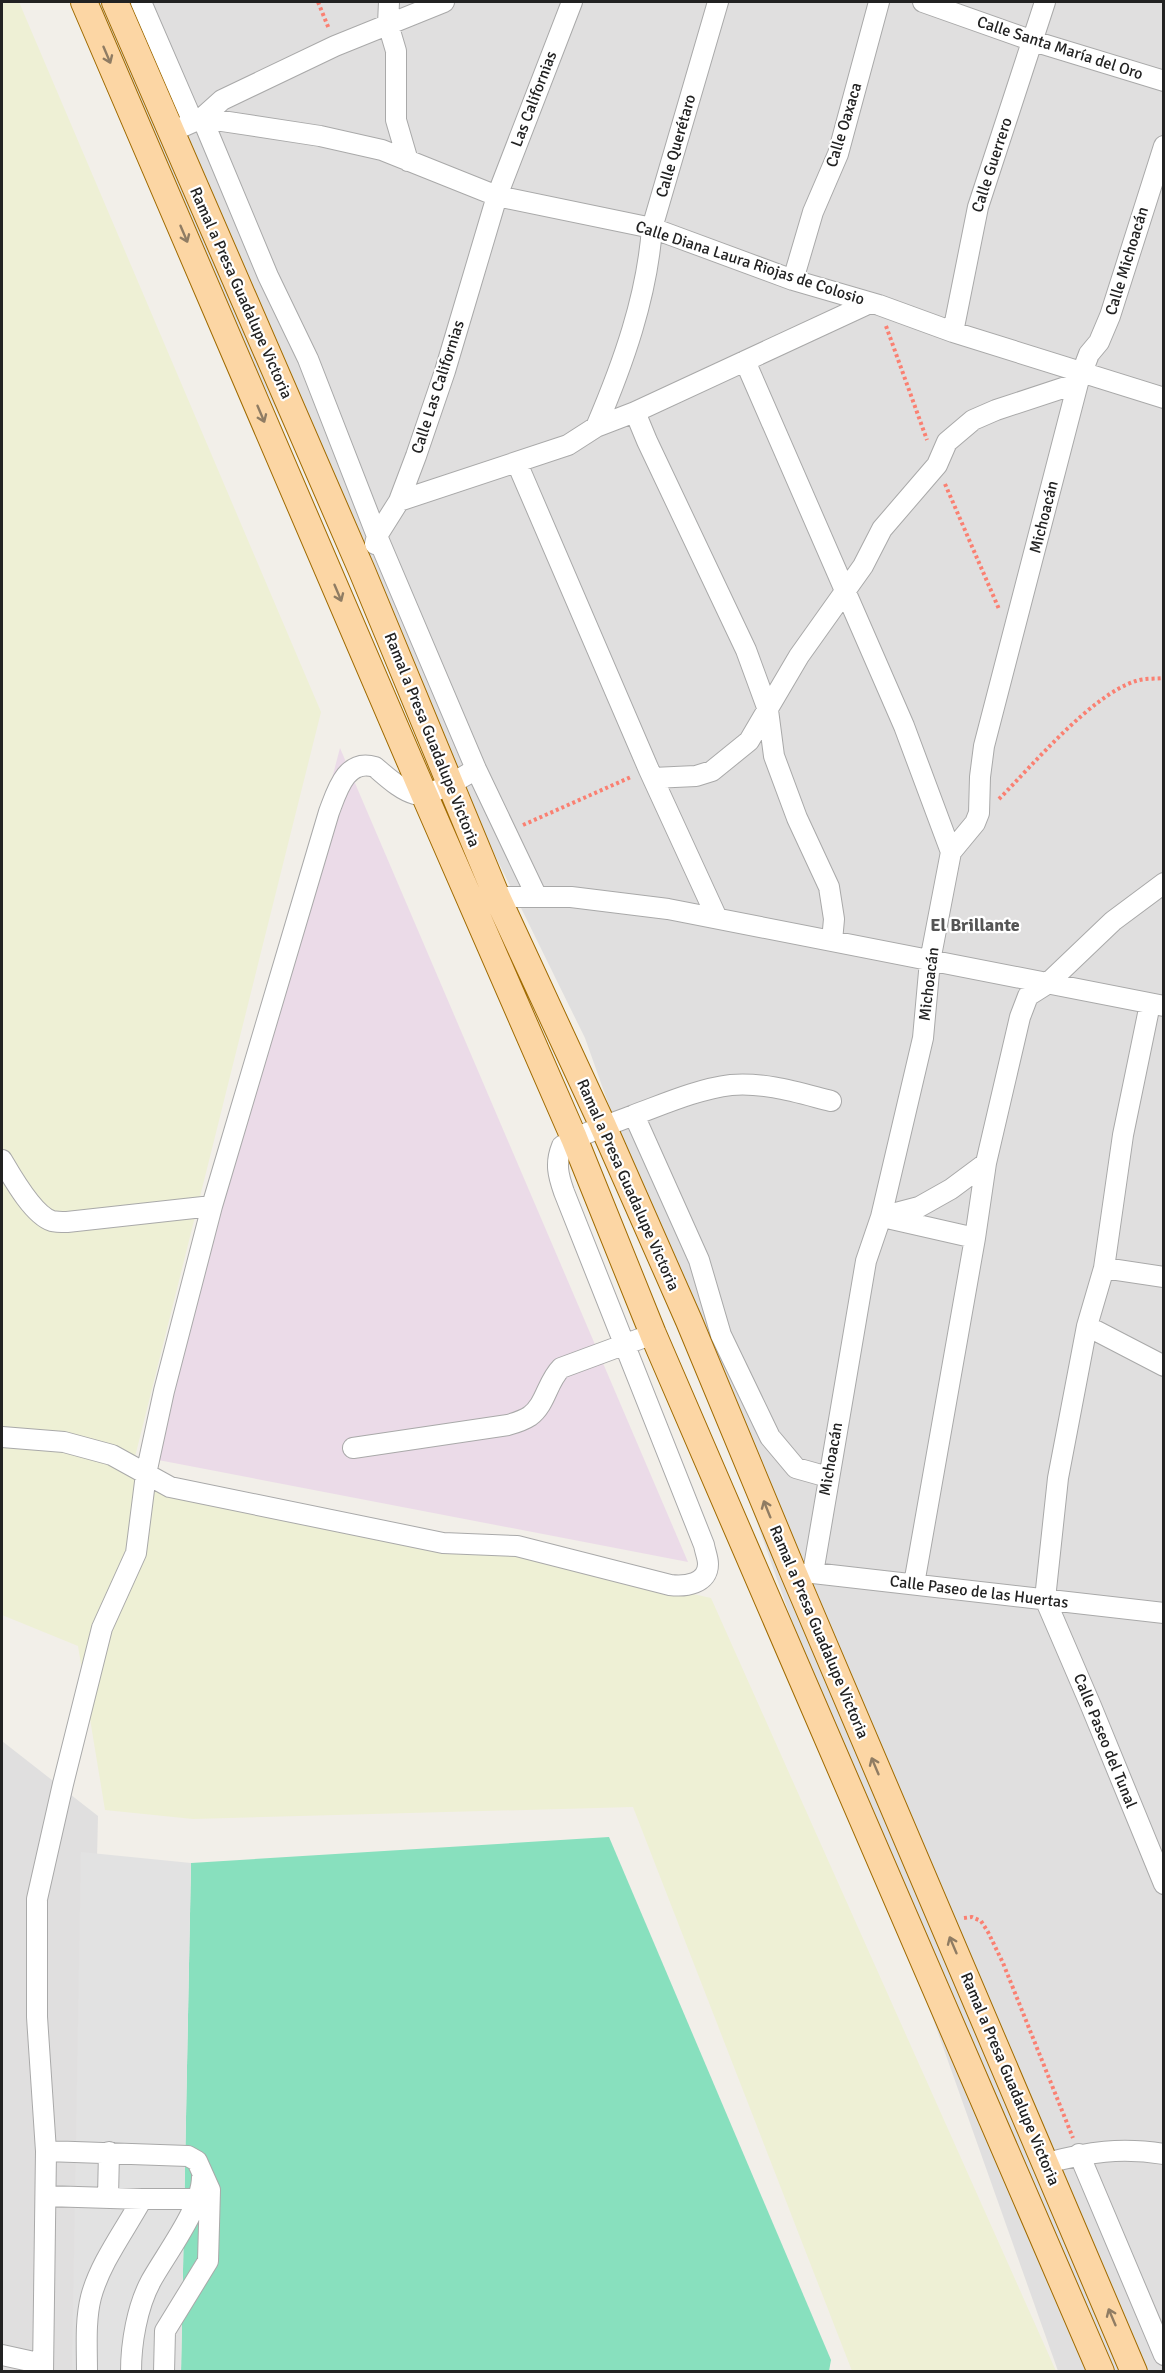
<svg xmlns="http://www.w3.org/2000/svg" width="1165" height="2373" font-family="Signika,sans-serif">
  <rect width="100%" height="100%" fill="#f2efe9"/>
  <!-- residential -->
  <path fill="#e0dfdf" d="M75,2H1163V2371H1058L585,1038Z
    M2,1741L98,1816L85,2371H2Z"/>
  <!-- industrial -->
  <path fill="#ebdbe8" d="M340,748L688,1562L153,1459Z"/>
  <!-- farmland -->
  <path fill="#eef0d5" d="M2,2H19L321,712L132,1469L711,1598L1056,2371H852L633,1807L193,1819L105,1810L78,1646L2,1615Z"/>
  <!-- pitch -->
  <path fill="#88e0be" d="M609,1837L831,2360L829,2371L181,2372L191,1863Z"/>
  <!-- parking -->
  <path fill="#e2e2e2" d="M81,1852L191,1863L181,2371L72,2372Z"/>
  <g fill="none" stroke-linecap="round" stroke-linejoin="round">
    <!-- minor casing -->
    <g stroke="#a9a9a9" stroke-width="22">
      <path id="minor" d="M141,2L193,122
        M389,2L388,24L396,51V120L408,161
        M444,2L335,46L222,100L202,118L268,276L308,359L377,536L476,769L537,897
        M923,2L1033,41L1164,81
        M171,132L202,118L320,136L382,150L497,196L652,228L793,280L879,305L953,332L1164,398
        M793,280L813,212L838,154L879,2
        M953,332L978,207L1045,2
        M745,361L904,726L951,852
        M635,412L870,303
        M596,427C623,364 647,297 652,228L718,2
        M517,463L649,770L717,918
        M399,501L568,445L596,427L635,412L647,441L746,650L768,710L774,756L797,818L829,887L834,919L832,941
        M375,544L377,536L399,501L416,456L445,371L497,196L572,2
        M653,778L696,776L712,771L749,741L799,656L863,566L882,529L937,465L947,442L973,420L996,410L1078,383
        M497,897H571L668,909L1164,1006
        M1150,1004L1123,1135L1104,1268L1087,1326L1058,1478L1045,1599L1091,1706L1164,1884
        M634,1115L699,1260L721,1335L770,1437L796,1468L828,1477
        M2,1160C12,1177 33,1215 52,1221C56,1222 63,1222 67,1222L212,1206
        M881,1217L919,1207L951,1189L986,1163
        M887,1218L975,1238
        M1104,1268L1164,1277
        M1087,1326L1164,1366
        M2,1437L64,1442L112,1455L170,1487L443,1543L517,1546L670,1585C685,1587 708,1584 708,1564C708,1558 705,1551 704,1545L564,1192C558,1175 555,1163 562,1146C584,1132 609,1125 634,1115C664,1104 698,1089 731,1085C765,1082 799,1093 831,1101
        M353,1448L508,1425C515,1423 524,1420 530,1416C546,1404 547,1382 561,1368L653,1334
        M813,1573L866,1261L881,1217L923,1038L930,961L951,852L975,823L979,813L980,777L984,746L1078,383L1089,354L1099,342L1110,316L1164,146
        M800,1574L813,1573L1164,1613
        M914,1584L975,1238L986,1163L1020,1017L1028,996L1047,984L1113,921L1164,883
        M46,2151L188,2156L197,2161L210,2190L208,2261L165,2331L164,2372
        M1079,2154L1164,2355
        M1047,2163C1089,2152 1120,2147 1164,2154
        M46,2196L142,2199C125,2230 100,2263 91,2297C85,2321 87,2347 87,2372
        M108,2197L109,2152
        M142,2199H197
        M2,2355L43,2364
        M43,2372L46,2151L37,2017V1899L63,1784L102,1628L136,1553L146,1474L164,1391L212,1206L329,812C337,791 346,758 375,767C386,776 400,790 415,794C430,798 463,777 476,769
        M131,2372C131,2343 137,2307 151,2281C166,2254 202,2207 202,2177"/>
    </g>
    <!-- major casing -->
    <g stroke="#a06b00" stroke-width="28">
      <path id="major" d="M84,2L424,794L574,1138L653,1334L1101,2372
        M115,2L362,571L497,897L603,1126L689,1321L794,1574L1134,2372"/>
    </g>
    <!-- path -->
    <path stroke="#fa8072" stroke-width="4" stroke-dasharray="3 3" stroke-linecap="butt" d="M318,2L329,29
      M886,326L927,440
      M945,484L999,609
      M999,799C1033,765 1091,695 1136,681C1144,678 1155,679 1164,678
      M523,825L631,777
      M964,1918L972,1917L981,1921L988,1932L1003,1963L1073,2138"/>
    <!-- minor -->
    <use href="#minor" stroke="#fff" stroke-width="20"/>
    <!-- major -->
    <use href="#major" stroke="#fcd6a4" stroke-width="26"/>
  </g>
  <!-- one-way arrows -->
  <defs><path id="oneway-shaft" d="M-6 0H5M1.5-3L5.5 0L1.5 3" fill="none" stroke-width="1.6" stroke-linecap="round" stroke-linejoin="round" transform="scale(1.5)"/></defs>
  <g stroke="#8f7c63">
    <use href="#oneway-shaft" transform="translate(107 55) rotate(67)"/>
    <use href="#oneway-shaft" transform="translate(184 234) rotate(67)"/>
    <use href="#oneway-shaft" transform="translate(261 414) rotate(67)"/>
    <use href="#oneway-shaft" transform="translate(338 593) rotate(67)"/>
    <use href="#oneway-shaft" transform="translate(767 1509) rotate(-112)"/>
    <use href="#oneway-shaft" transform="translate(875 1766) rotate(-113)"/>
    <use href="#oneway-shaft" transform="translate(953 1945) rotate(-113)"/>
    <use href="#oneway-shaft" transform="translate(1112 2317) rotate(-113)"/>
  </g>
  <g text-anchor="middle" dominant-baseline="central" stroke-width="4.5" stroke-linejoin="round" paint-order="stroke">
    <!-- street labels -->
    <g font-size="16" fill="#222" stroke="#fff">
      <text transform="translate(1060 48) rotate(18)">Calle Santa María del Oro</text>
      <text transform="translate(534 99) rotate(-69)">Las Californias</text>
      <text transform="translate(844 125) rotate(-73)">Calle Oaxaca</text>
      <text transform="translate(676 146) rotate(-74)">Calle Querétaro</text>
      <text transform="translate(992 165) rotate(-72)">Calle Guerrero</text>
      <text transform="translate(1127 261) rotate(-73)">Calle Michoacán</text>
      <text transform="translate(750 263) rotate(18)">Calle Diana Laura Riojas de Colosio</text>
      <text transform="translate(241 293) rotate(66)">Ramal a Presa Guadalupe Victoria</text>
      <text transform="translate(438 387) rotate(-72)">Calle Las Californias</text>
      <text transform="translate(1044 517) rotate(-76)">Michoacán</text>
      <text transform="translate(432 740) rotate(68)">Ramal a Presa Guadalupe Victoria</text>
      <text transform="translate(929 984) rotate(-83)">Michoacán</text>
      <text transform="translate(628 1185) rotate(66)">Ramal a Presa Guadalupe Victoria</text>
      <text transform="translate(831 1459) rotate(-80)">Michoacán</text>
      <text transform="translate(979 1592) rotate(7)">Calle Paseo de las Huertas</text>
      <text transform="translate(819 1632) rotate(67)">Ramal a Presa Guadalupe Victoria</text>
      <text transform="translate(1105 1741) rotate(68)">Calle Paseo del Tunal</text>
      <text transform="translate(1010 2079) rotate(67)">Ramal a Presa Guadalupe Victoria</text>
    </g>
    <!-- neighbourhood labels -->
    <g font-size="18" font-weight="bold" fill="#555" stroke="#fff">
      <text x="975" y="925">El Brillante</text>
    </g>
  </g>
  <!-- border -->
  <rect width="1165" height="2373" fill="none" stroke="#222222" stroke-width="6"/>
</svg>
